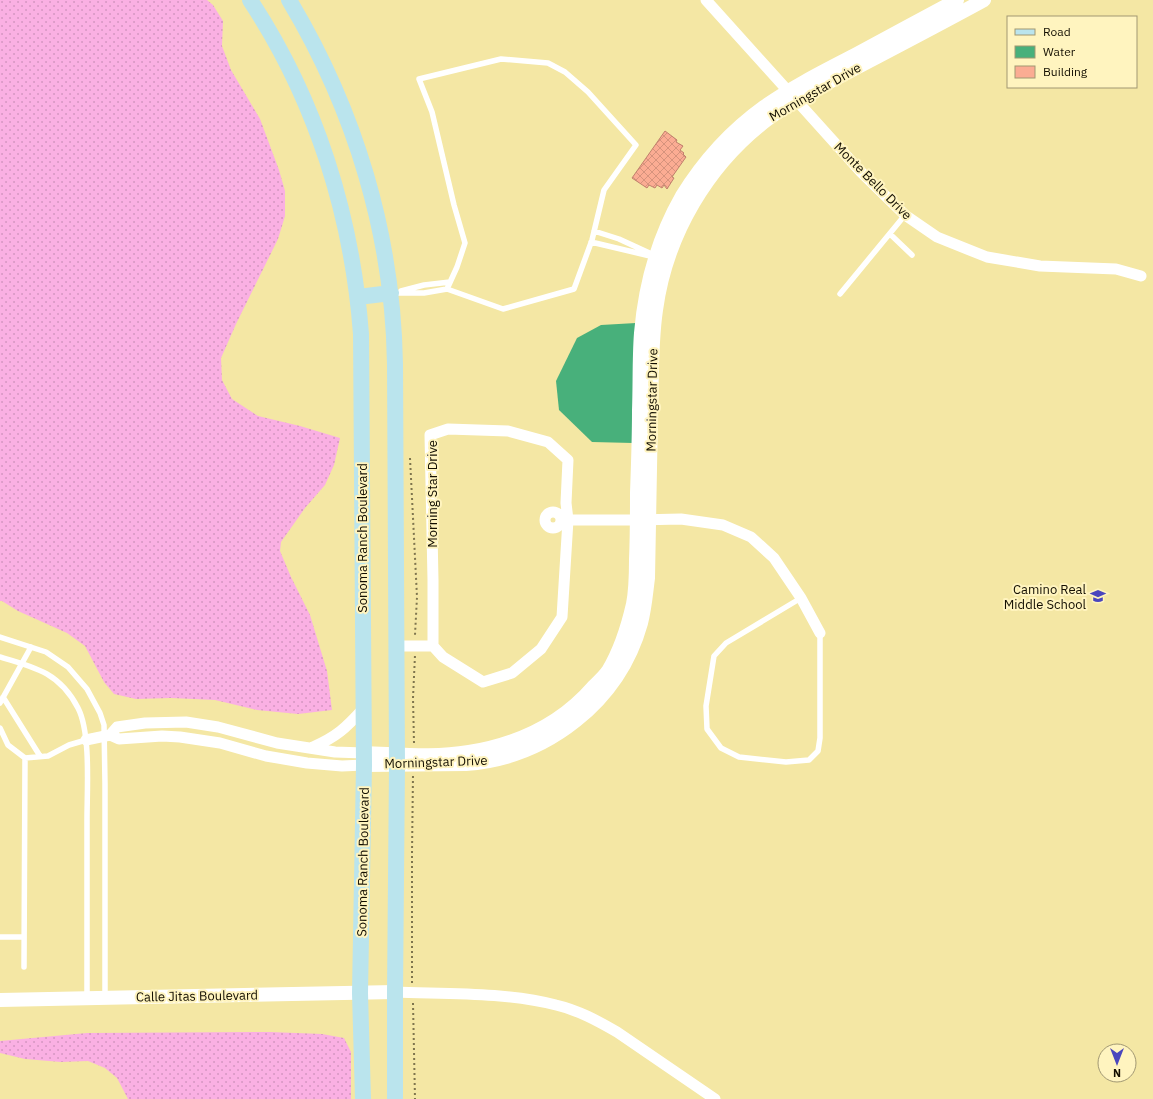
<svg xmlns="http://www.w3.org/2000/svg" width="1153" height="1099" font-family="'IBM Plex Sans',sans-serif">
  <defs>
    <pattern id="grass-dots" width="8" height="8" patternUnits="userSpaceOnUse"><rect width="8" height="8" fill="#fab0e3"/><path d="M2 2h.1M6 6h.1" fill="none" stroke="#d596c1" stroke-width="1.8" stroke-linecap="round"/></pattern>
    <pattern id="building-cross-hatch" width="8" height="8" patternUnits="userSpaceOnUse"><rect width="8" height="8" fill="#fbac93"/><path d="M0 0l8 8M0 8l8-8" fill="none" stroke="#d6937d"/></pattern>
  </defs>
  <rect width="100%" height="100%" fill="#f4e7a4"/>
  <!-- grass -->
  <path fill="url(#grass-dots)" d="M0,0H207L213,5L223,21L222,46L231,70L260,119L279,170L285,191V216L278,239L236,324L221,358L222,380L232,399L258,416L300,426L340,438L334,465L325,485L305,508L281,542L280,551L291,577L310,615L327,671L332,710L298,714L257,710L215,700L171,698L136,699L114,694L104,682L85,646L67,633L18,611L2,601H0Z
    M270,1032L322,1034L344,1038L351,1052V1099H128L117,1078L105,1068L88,1061L61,1062L25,1059L0,1053V1041L87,1033Z"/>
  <!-- water -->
  <path fill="#48b07b" d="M636,323L633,443L592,442L559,410L556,381L577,338L601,325Z"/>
  <!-- building -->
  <path fill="url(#building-cross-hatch)" stroke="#c1806c" d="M665,131L677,140L676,142L683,146L680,150L684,153L683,154L686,157L672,177L674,178L667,189L664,185L662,188L657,185L655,188L649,185L647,188L632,178Z"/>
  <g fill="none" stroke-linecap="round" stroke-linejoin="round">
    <!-- path -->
    <path stroke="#7e754e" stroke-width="2" stroke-dasharray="2 3" stroke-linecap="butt" d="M410,458L417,597L415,635
      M414,743L413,698L415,655
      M412,983V853L413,775
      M413,1003L415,1099"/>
    <!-- service -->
    <path stroke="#fff" stroke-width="5.5" d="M594,231L619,239L656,256
      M890,234L912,255
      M591,242L650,256
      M401,291L424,285L450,282
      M393,293H424L447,289L503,309L574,289L592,240L604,190L636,145L588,92L565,72L548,63L501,59L419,79L432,112L454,205L465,243L457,267L447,289
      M840,294L905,215
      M801,598L726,643L714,656L706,706L707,729L721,748L739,757L786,762L809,760L818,751L820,738V633
      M0,637L46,652L68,667L87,689L100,713L104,725L105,784V998
      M0,657C35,667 60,673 78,708C91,733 87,790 87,819C87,879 87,938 87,998
      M3,697L40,756
      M0,703L31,647
      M0,728L8,745L25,758L48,756L69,745L86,740
      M0,937H24
      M24,967L25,758"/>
    <!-- minor -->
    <path stroke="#fff" stroke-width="11" d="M706,0L861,172L905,215L937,237L987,257L1040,266L1116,269L1141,276
      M448,429L508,431L548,442L568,460L566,503L568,520L562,617L541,649L512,673L483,682L443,657L433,646V580L430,435Z
      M545 520a8 8 0 1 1 16 0a8 8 0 1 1-16 0Z
      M562,520H637L681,519L723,525L751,537L774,558L801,598L820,633
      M396,646H433
      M110,735L119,739L162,736L180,737L220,743L266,756L307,763L342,766L364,765
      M86,740L110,735L117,727L145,723L186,722L218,727L277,743L335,752L364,753
      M313,747C336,737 346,728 363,709
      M395,992C446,994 507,992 556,1005C578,1010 598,1021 617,1032L715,1099"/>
    <!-- tertiary -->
    <path stroke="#fff" stroke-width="14" d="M364,753C398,754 434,758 469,752C518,744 560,725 593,687C598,682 604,677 608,671C620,651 628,626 633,604C636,589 636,574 636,560C637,537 637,515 637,493C638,466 639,438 639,410C640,385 639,359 641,333C645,286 658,238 682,196C703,162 732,130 764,107C792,87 824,71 855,55C889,37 923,18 957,0
      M364,765L466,764C547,758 619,702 641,623C645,608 646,593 648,578C649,523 650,468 651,414C652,379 651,344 656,310C666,235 708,164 768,119C794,100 824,85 852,70C896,47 940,24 984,0
      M0,1000L395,992"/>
    <!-- secondary -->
    <path stroke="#bae4ed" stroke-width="16" d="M250,0C316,100 352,215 361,334L364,765L360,993L363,1099
      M289,0C355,110 393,235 395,364L397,765L395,992V1099
      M358,297L391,293"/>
  </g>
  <!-- icons -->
  <defs>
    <g id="school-bare" transform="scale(1.2)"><path d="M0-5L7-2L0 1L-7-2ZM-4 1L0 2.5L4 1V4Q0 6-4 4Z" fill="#4a46bd" stroke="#fff4bf" stroke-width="2.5" paint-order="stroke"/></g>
  </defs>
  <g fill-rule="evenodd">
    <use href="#school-bare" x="1098" y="596"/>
  </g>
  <g text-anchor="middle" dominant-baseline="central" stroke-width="4" stroke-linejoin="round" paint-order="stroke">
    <!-- street labels -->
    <g font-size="13" fill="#130e00" stroke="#fff4bf">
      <text transform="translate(815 92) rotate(-30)">Morningstar Drive</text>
      <text transform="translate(873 181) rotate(45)">Monte Bello Drive</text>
      <text transform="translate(652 400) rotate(-89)">Morningstar Drive</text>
      <text transform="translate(432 494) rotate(-90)">Morning Star Drive</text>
      <text transform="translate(362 538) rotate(-90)">Sonoma Ranch Boulevard</text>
      <text transform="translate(436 762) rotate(-2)">Morningstar Drive</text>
      <text transform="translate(363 862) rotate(-89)">Sonoma Ranch Boulevard</text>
      <text transform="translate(197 996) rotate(-1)">Calle Jitas Boulevard</text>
    </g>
    <!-- poi labels -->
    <g font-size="13" fill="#130e00" stroke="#fff4bf" text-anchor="end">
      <text x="1086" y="589">Camino Real<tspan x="1086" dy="15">Middle School</tspan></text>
    </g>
  </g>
  <!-- legend -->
  <rect x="1007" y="16" width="130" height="72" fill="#fff4bf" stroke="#a19873"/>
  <rect x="1015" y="29" width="20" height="6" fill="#bae4ed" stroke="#a19873"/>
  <text x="1043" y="36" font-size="12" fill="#130e00">Road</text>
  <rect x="1015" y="46" width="20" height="12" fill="#48b07b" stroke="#a19873"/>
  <text x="1043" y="56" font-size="12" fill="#130e00">Water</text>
  <rect x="1015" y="66" width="20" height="12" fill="#fbac93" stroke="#a19873"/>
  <text x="1043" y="76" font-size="12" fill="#130e00">Building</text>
  <!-- north arrow -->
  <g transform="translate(1117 1063) rotate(180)"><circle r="19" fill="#fff4bf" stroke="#a19873"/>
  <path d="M0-3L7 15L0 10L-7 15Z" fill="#4a46bd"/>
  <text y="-6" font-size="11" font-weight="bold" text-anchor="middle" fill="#130e00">N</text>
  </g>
</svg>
